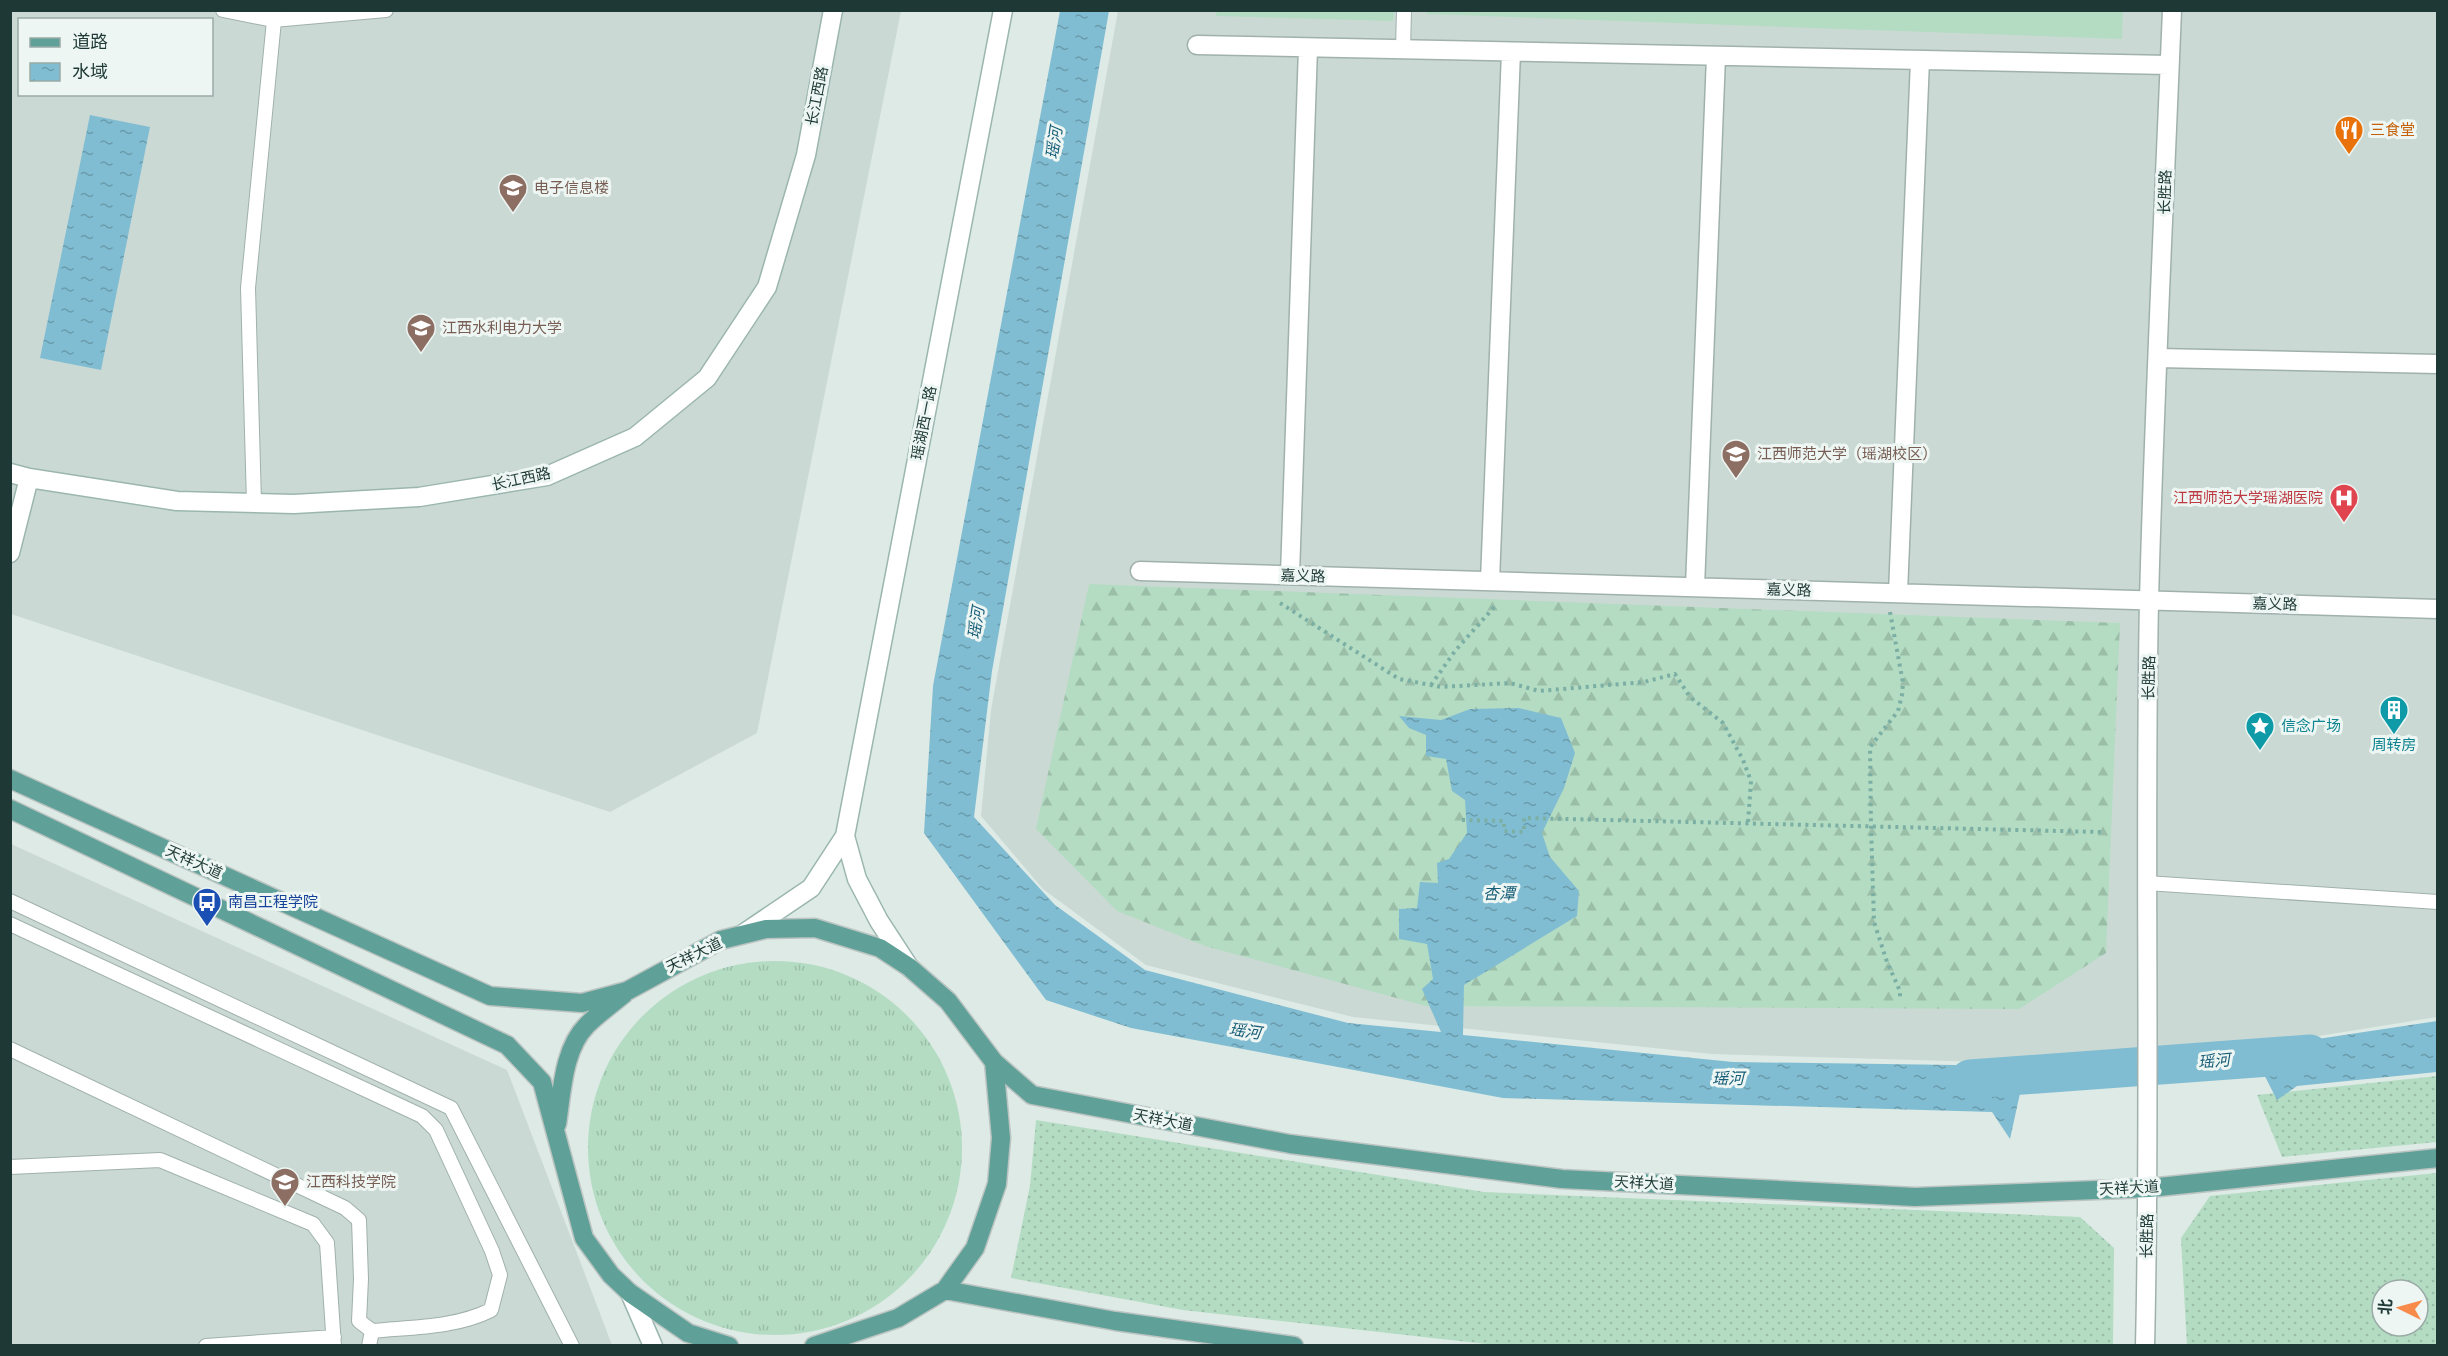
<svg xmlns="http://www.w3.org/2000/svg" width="2448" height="1356" font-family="Rubik,'Noto Sans SC',sans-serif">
  <defs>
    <pattern id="grass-dots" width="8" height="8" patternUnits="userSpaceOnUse" patternTransform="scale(1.5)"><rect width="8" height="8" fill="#b4dcc3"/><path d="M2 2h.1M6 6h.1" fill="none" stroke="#9abea8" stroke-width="1.8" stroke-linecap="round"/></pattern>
    <pattern id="forest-firs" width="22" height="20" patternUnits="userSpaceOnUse" patternTransform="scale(1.5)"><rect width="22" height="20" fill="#b4dcc3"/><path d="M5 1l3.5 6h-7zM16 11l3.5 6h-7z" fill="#9abea8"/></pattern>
    <pattern id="park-tufts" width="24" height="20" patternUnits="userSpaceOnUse" patternTransform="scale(1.5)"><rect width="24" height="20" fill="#b4dcc3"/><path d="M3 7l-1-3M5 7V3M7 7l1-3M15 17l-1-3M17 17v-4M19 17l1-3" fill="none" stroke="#9abea8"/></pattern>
    <pattern id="water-ripples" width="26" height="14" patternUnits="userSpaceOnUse" patternTransform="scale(1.5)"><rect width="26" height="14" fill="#81bdd2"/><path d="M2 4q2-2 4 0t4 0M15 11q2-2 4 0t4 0" fill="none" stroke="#699bab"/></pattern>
  </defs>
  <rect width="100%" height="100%" fill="#ddeae5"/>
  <!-- built -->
  <path fill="#cbd9d4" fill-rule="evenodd" d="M11,11H901L757,733L610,812L11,614ZM20,20H212V94H20Z
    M1118,11H2437V1017L2319,1036L1985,1062L1712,1054L1353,1017L1146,965L1043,889L981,816L991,710Z
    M11,844L507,1070L612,1345L11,1346Z"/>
  <!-- grass -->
  <path fill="url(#grass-dots)" fill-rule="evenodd" d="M2437,1076V1142L2282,1157L2257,1095Z
    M1036,1120L1484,1192L2080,1217L2114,1248L2113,1345H1495L1183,1310L1011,1278L1030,1186Z
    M2437,1173V1345H2187L2181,1238L2210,1196ZM2382,1290H2418V1326H2382Z"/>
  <!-- forest -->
  <path fill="url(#forest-firs)" d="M1089,584L2120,623L2106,953L2019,1009L1426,1006L1205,946L1117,911L1036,829Z"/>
  <!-- park -->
  <path fill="url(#park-tufts)" d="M588 1148a187 187 0 1 1 374 0a187 187 0 1 1-374 0Z"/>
  <!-- pitch -->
  <path fill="#b4dcc3" d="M1217,10L1394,11L1393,21L1216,16Z
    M1427,11L2123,10V11L2122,39L1427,14Z"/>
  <!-- water -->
  <path fill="url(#water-ripples)" d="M1060,11H1109L992,671L974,817L1055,905L1145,970L1348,1023L1441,1032L1422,989L1433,979L1427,944L1399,939V909L1417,908L1420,882L1438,883L1437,863L1449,859L1467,833L1465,800L1452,791L1446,759L1426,756V735L1409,728L1399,716L1441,720L1470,709L1519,708L1561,718L1575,753L1564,788L1542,833L1550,857L1579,891L1577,916L1464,985L1463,1035L1733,1062L2026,1066L2010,1139L1992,1112L1503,1098L1131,1028L1046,1000L924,833L933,686Z
    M90,115L150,127L101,370L40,358Z
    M2437,1021V1072L2297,1086L2277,1100L2251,1049Z"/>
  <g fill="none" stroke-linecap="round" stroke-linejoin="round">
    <!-- river -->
    <path stroke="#81bdd2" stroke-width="39" d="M1970,1079L2310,1054"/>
    <!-- lane casing -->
    <g stroke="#a0b1ad" stroke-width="16">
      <path id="lane" d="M223,10L273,20L386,10
        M1403,49L1404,10
        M254,503L248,288L275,10
        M2146,883L2438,902
        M10,901L451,1108L572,1346
        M10,924L422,1116L436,1130L492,1251L500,1275L491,1310C455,1328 411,1327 372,1331L359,1321L361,1279L359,1220L345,1208L10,1049
        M10,1167L160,1160L313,1224L327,1243L334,1346
        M206,1346L334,1337
        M369,1346L372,1331"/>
    </g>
    <!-- street casing -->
    <g stroke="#a0b1ad" stroke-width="21">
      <path id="street" d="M1197,45L2169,65
        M2158,358L2438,364
        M1140,571L2438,609
        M1290,575L1308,48
        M1490,581L1511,52
        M1695,587L1716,56
        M1898,593L1920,60
        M2145,1346C2151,1097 2144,849 2149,601C2154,404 2164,207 2172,10"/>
    </g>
    <!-- secondary casing -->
    <g stroke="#9bb6af" stroke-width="21">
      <path id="secondary" d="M10,473L29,478
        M10,553L29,478L177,501L294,504L419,497L547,476L635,437L707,378L767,287L806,155L833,10
        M845,836L1003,10
        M743,934L811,888L845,836L857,879L879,921L909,967
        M630,1293L653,1346"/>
    </g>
    <!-- primary casing -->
    <g stroke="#bcc4c2" stroke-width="21">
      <path id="primary" d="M10,779L490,996L582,1003L627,991L721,940L766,929L815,928L880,948L909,967L948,1001L994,1062L1032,1095L1290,1144L1562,1179L1915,1197L2149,1188L2438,1158
        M10,809L507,1045L542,1082L584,1238L611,1275L630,1293L688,1333L729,1346
        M557,1124C562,1092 563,1049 587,1025C598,1014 612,1004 624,994
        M945,1290L975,1248L997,1184L1001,1138L994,1062
        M814,1346L898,1318L945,1290L1115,1321L1294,1346"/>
    </g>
    <!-- path -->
    <path stroke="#7bafa4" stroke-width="4" stroke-dasharray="3 4.5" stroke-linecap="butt" d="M1280,603L1399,679L1441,687L1510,683L1539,691L1644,682L1675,674L1690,697L1723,723L1743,760L1751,781L1748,823
      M1890,612L1903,683L1902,695L1898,711L1870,747L1871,826L1874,922L1887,962L1900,991V998
      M1431,685L1455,651L1495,606
      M1462,820L1504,821V831L1524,832V818L2101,832"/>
    <!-- lane -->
    <use href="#lane" stroke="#fff" stroke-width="14"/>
    <!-- street -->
    <use href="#street" stroke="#fff" stroke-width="18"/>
    <!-- secondary -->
    <use href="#secondary" stroke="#fff" stroke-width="18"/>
    <!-- primary -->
    <use href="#primary" stroke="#5fa198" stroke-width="18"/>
  </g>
  <!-- icons -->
  <defs>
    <g id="restaurant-pin" transform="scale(1.5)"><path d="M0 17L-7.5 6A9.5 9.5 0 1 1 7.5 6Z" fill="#e8710a" stroke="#edf6f3"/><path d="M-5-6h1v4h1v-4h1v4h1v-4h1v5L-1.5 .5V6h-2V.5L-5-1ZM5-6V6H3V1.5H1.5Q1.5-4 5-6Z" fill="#fff"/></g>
    <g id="university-pin" transform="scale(1.5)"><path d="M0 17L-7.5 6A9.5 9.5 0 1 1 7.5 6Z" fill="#8d6e63" stroke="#edf6f3"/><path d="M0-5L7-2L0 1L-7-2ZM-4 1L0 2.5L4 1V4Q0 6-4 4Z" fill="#fff"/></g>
    <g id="hospital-pin" transform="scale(1.5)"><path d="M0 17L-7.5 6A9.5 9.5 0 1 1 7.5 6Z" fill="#e0444e" stroke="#edf6f3"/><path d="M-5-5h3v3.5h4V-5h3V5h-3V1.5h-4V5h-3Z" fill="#fff"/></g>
    <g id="building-pin" transform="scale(1.5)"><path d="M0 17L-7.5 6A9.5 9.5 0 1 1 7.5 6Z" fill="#0f9aa8" stroke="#edf6f3"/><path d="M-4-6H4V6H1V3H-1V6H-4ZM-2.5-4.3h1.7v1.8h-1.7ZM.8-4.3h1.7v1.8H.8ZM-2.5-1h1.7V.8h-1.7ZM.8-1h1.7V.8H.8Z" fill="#fff"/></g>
    <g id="sight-pin" transform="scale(1.5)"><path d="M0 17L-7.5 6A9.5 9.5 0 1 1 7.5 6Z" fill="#0f9aa8" stroke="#edf6f3"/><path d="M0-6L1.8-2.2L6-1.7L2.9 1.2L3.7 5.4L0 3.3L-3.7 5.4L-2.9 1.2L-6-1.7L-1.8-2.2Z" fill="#fff"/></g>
    <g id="bus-pin" transform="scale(1.5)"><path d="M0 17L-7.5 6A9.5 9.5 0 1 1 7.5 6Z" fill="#1a4fb4" stroke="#edf6f3"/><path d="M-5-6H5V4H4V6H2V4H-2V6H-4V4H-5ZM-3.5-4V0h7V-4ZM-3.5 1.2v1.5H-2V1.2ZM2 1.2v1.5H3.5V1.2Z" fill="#fff"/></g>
  </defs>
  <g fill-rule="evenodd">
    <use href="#restaurant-pin" x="2349" y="130"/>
    <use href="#university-pin" x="513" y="188"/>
    <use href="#university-pin" x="421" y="328"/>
    <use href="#university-pin" x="1736" y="454"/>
    <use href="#hospital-pin" x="2344" y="498"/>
    <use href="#building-pin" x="2394" y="710"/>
    <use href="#sight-pin" x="2260" y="726"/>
    <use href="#bus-pin" x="207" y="902"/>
    <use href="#university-pin" x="285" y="1182"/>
  </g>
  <g text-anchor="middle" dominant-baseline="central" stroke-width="6" stroke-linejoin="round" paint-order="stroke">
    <!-- street labels -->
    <g font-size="15" fill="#1e3935" stroke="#edf6f3">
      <text transform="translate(817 96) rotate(-79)">长江西路</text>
      <text transform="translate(2165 192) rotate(-88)">长胜路</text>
      <text transform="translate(924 423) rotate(-79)">瑶湖西一路</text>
      <text transform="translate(521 479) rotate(-12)">长江西路</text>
      <text transform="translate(1303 576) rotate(2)">嘉义路</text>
      <text transform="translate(1789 590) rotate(2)">嘉义路</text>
      <text transform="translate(2275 604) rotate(2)">嘉义路</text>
      <text transform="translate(2149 678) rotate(-89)">长胜路</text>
      <text transform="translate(194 862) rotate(24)">天祥大道</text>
      <text transform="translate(694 955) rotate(-26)">天祥大道</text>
      <text transform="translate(1163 1120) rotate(11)">天祥大道</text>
      <text transform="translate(1644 1183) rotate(3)">天祥大道</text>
      <text transform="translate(2129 1188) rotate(-3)">天祥大道</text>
      <text transform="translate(2147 1236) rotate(-89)">长胜路</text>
    </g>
    <!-- food labels -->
    <g font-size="15" fill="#c56008" stroke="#edf6f3" text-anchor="start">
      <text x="2370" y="130">三食堂</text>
    </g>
    <!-- education labels -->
    <g font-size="15" fill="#785e54" stroke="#edf6f3" text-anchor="start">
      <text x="534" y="188">电子信息楼</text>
      <text x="442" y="328">江西水利电力大学</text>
      <text x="1757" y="454">江西师范大学（瑶湖校区）</text>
      <text x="306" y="1182">江西科技学院</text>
    </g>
    <!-- health labels -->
    <g font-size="15" fill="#be3a42" stroke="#edf6f3" text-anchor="end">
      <text x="2323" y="498">江西师范大学瑶湖医院</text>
    </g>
    <!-- culture labels -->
    <g font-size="15" fill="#0d838f" stroke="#edf6f3" text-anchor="start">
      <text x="2281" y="726">信念广场</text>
      <text x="2394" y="745" text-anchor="middle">周转房</text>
    </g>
    <!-- transit labels -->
    <g font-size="15" fill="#164399" stroke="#edf6f3" text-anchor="start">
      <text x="228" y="902">南昌工程学院</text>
    </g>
    <!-- water labels -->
    <g font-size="16" font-style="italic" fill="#165c77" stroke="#edf6f3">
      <text transform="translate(1054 143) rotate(-81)">瑶河</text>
      <text transform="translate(976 623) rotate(-81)">瑶河</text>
      <text x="1499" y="893">杏潭</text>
      <text transform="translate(1245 1031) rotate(8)">瑶河</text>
      <text transform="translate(2214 1061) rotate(-5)">瑶河</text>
      <text x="1728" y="1078">瑶河</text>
    </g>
  </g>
  <!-- border -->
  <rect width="2448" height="1356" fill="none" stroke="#1e3935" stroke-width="24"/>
  <!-- legend -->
  <rect x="18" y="18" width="195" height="78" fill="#edf6f3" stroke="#9aaaa7" stroke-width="1.5"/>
  <rect x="30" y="38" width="30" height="9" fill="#5fa198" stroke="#9aaaa7" stroke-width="1.5"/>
  <text x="72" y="48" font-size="18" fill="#1e3935">道路</text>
  <rect x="30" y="63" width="30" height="18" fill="url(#water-ripples)" stroke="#9aaaa7" stroke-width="1.5"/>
  <text x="72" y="78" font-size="18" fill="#1e3935">水域</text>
  <!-- north arrow -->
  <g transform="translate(2400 1308) rotate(275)"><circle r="28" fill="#edf6f3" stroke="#9aaaa7" stroke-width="1.5"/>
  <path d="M0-4.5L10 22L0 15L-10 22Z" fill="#f88a4c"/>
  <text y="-9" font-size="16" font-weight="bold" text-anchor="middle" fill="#1e3935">北</text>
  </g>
</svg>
